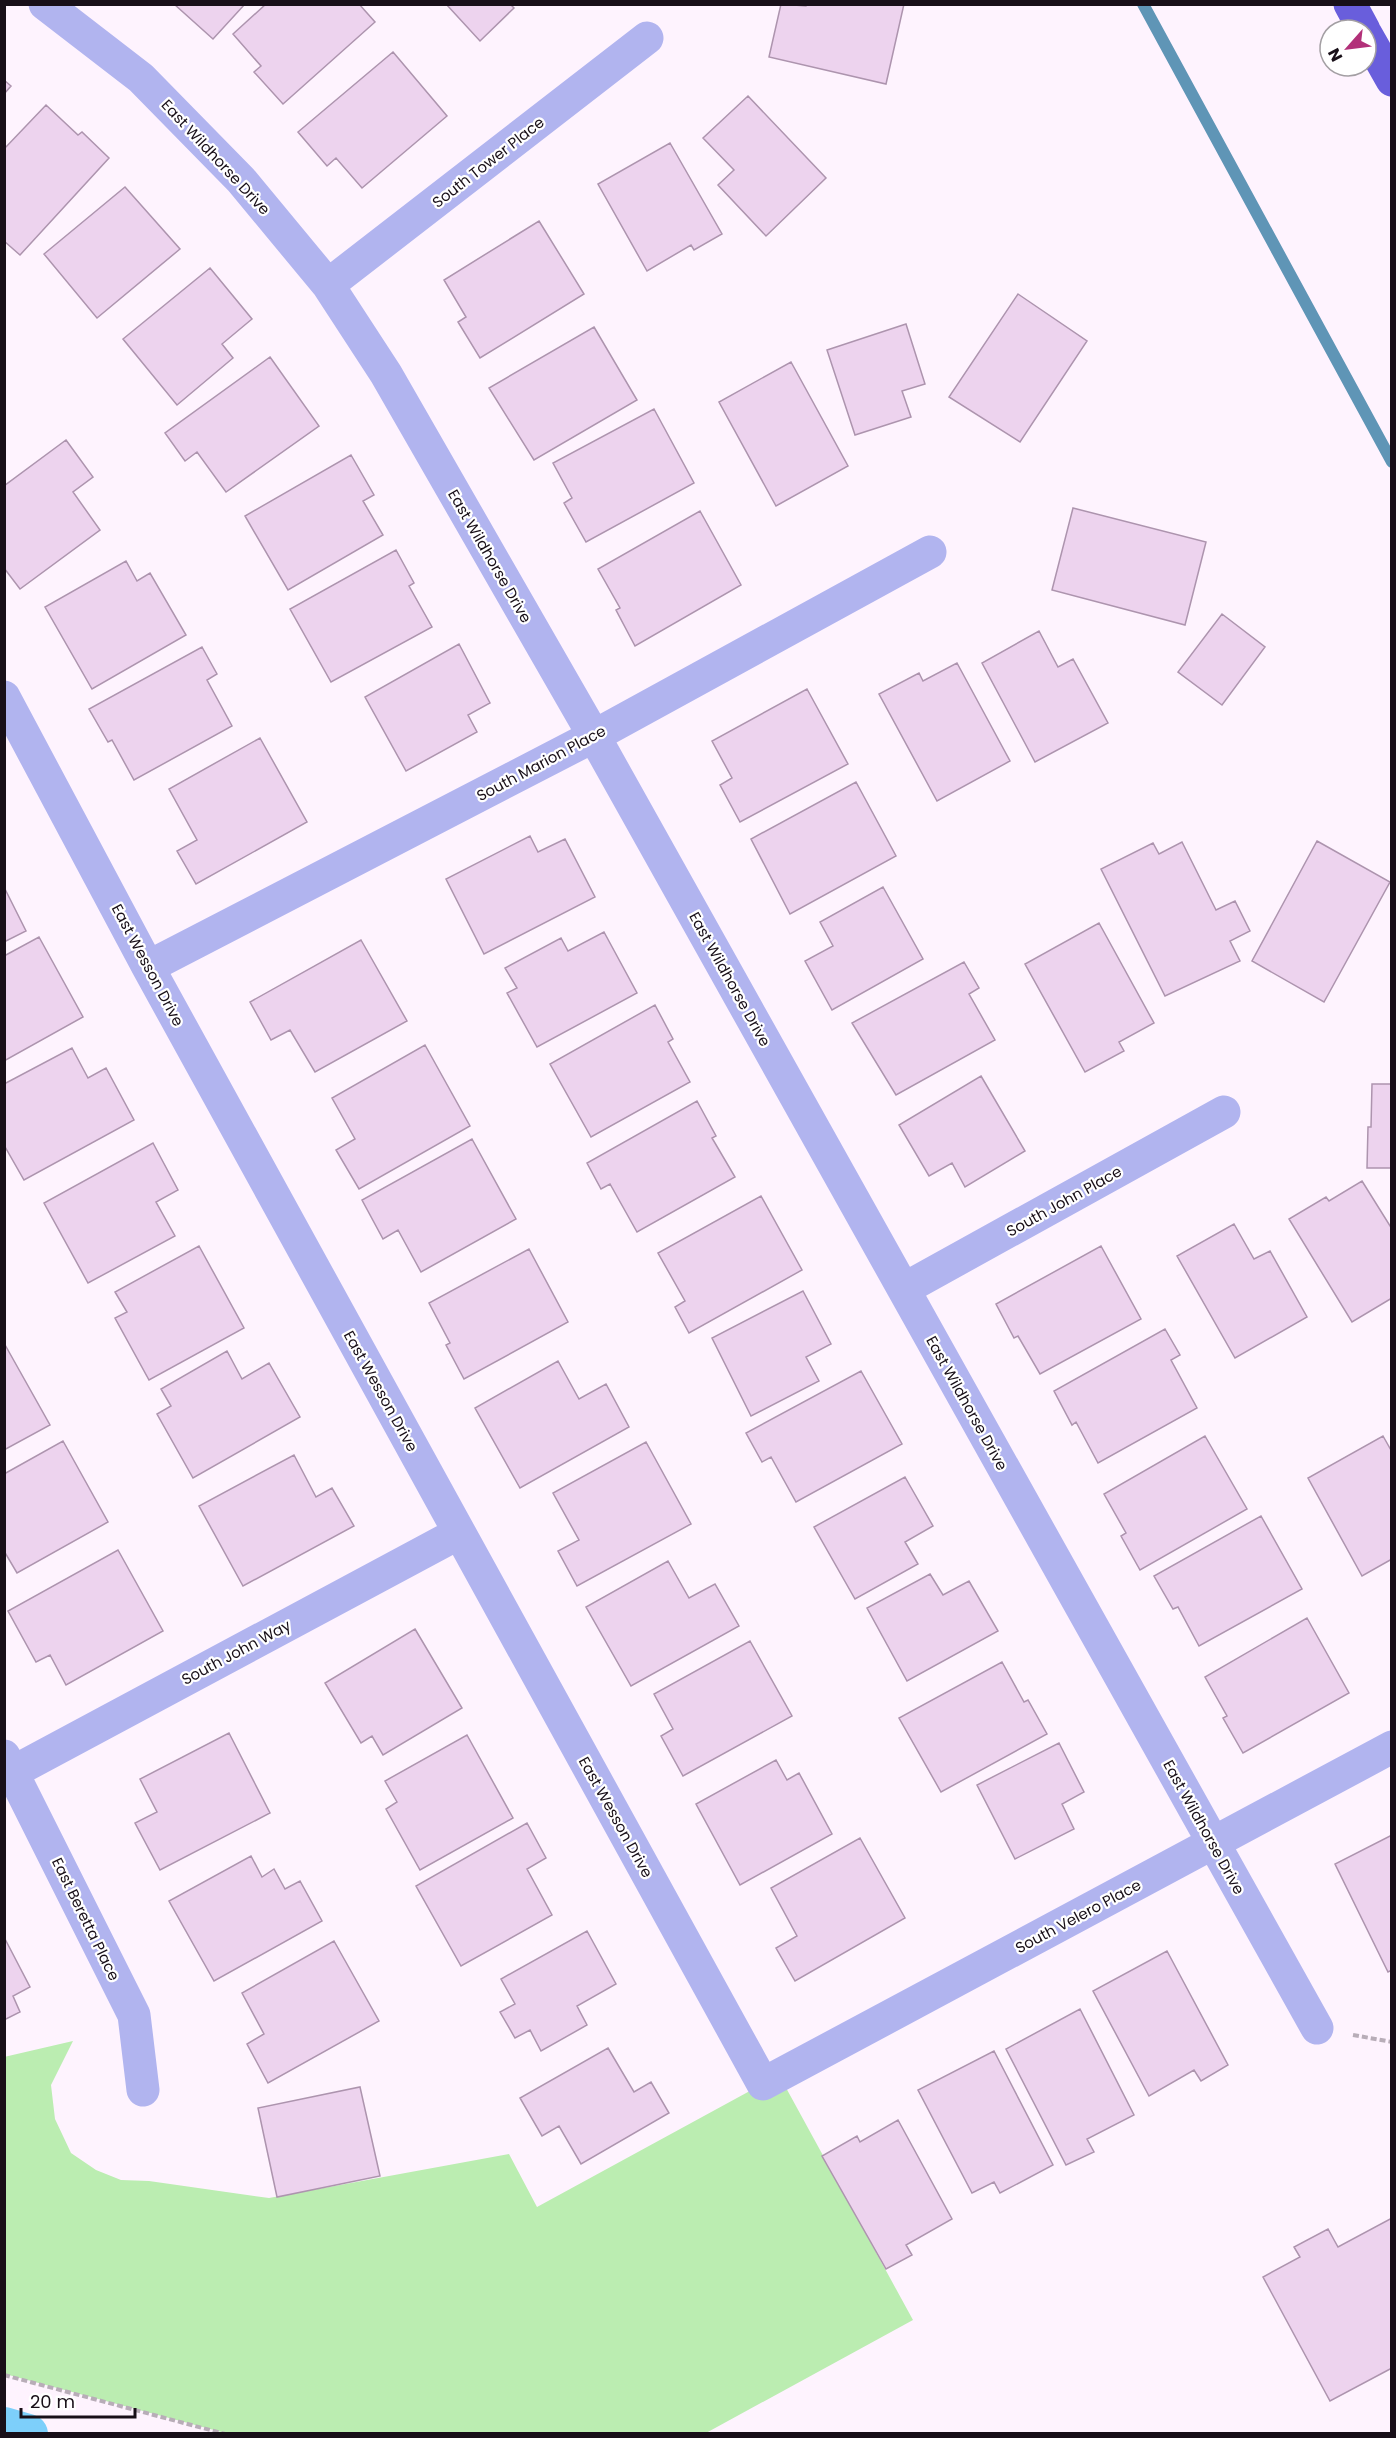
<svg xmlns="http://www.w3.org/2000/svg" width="1396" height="2438" font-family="Poppins,sans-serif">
  <rect width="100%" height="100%" fill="#fef3fe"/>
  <!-- green -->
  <path fill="#bbedb1" d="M73,2041L51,2085L55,2119L71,2153L96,2170L121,2180L149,2181L269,2198L509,2154L537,2207L779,2075L913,2320L706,2433H225L5,2374L4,2057Z"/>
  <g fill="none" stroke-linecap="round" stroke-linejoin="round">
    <!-- stream -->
    <path stroke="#5f95b6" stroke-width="12" d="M1143,4L1392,462"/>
    <!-- canal -->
    <path stroke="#7dcffa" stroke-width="40" d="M4,2427L28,2434"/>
  </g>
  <!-- building -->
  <path fill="#edd3ee" stroke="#ad94ae" stroke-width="1.5" d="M174,4H245L213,39Z
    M266,4H359L375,22L283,104L254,72L261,66L233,34Z
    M446,4H510L514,8L480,41Z
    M781,4L806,6L807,4H904L886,84L769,57Z
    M393,52L447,116L362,188L336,158L327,166L298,132Z
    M4,80L11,86L4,94Z
    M748,96L826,178L766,236L718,185L734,170L703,138Z
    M46,105L78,135L82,132L109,158L20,255L4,241V149Z
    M670,143L722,234L694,250L691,245L647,271L598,184Z
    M125,187L180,249L97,318L44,254Z
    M539,221L584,294L480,358L458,322L466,317L444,280Z
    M210,268L252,319L222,344L233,358L177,405L123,339Z
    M1018,294L1087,341L1020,442L949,397Z
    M906,324L925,384L902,391L911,417L855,435L827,350Z
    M594,327L637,400L534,460L489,388Z
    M270,357L319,426L226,492L197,452L185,461L165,433Z
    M791,362L848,466L776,506L719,402Z
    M654,409L694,483L586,542L564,503L572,498L553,463Z
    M66,440L93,477L73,492L100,530L20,589L4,568V486Z
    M351,455L374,495L363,501L383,535L288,590L245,516Z
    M1073,508L1206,542L1185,625L1052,590Z
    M700,511L741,585L635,646L616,610L620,608L598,569Z
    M396,550L414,583L409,586L432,627L331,682L290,609Z
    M126,561L137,581L150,573L186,635L92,689L45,607Z
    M1222,614L1265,647L1222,705L1178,672Z
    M1039,631L1058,667L1073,659L1108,723L1035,762L982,663Z
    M459,644L490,703L468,715L477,732L406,771L365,697Z
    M202,647L217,674L207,680L232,726L134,780L112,740L108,742L89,709Z
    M957,663L1010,761L937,801L879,694L919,673L923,681Z
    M807,689L848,764L740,822L720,785L732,778L712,741Z
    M260,738L307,822L196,884L177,851L197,840L169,789Z
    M856,782L896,856L790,914L751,839Z
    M530,836L538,852L565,839L595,897L484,954L446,879Z
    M1317,841L1390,882L1324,1002L1252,961Z
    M1182,842L1216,910L1235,901L1250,931L1230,941L1240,961L1165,996L1101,869L1153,843L1159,854Z
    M4,887L26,931L4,942Z
    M883,887L923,959L832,1010L805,961L833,946L820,922Z
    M1099,923L1154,1023L1119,1042L1124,1051L1085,1072L1025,964Z
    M604,932L637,993L537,1047L507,993L517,988L505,968L561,938L568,951Z
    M39,937L83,1017L4,1061V956Z
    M361,940L407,1021L315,1072L290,1030L271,1040L250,1002Z
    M964,962L979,988L969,994L995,1040L896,1095L852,1023Z
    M655,1005L673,1039L668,1042L690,1082L591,1137L550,1064Z
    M425,1045L470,1126L359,1189L336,1150L355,1139L332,1098Z
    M72,1048L88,1078L106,1068L134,1120L24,1180L4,1145V1084Z
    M981,1076L1025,1151L965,1187L952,1163L929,1176L899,1125Z
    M1372,1084H1392V1168H1367L1368,1127H1371Z
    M697,1101L716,1136L712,1138L735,1177L637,1232L610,1184L601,1189L587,1163Z
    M472,1139L516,1219L421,1272L398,1230L383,1239L362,1200Z
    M153,1143L178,1190L156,1202L175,1236L88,1283L44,1203Z
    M1362,1181L1392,1229V1298L1352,1322L1289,1219L1326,1197L1329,1201Z
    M761,1196L802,1270L689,1333L675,1307L685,1301L658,1253Z
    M1234,1224L1254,1259L1270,1251L1307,1317L1235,1358L1177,1256Z
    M199,1246L244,1328L149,1380L115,1318L127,1312L115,1292Z
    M1101,1246L1141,1319L1040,1374L1018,1336L1014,1338L996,1304Z
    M529,1249L568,1322L464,1379L446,1345L450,1343L429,1303Z
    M803,1291L831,1344L806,1357L819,1381L751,1416L712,1338Z
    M1165,1329L1180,1355L1171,1360L1197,1408L1098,1463L1076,1422L1072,1425L1054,1391Z
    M4,1343L50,1425L4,1450Z
    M227,1351L242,1379L269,1363L300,1417L193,1478L157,1414L171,1406L161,1389Z
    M558,1361L579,1399L606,1384L629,1427L520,1488L475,1408Z
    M861,1371L902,1444L796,1502L771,1457L762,1462L746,1433Z
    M1205,1436L1247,1509L1140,1570L1121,1536L1126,1533L1104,1494Z
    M1383,1436L1392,1452V1559L1362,1576L1308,1478Z
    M63,1441L108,1522L17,1573L4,1551V1474Z
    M646,1442L691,1524L577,1586L558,1551L579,1540L553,1493Z
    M294,1455L316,1497L332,1488L354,1526L243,1586L199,1506Z
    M905,1477L933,1526L905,1542L918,1564L855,1599L814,1527Z
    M1261,1516L1302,1589L1199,1646L1178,1607L1173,1609L1154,1576Z
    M118,1550L163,1631L66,1685L50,1655L36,1662L8,1611Z
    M668,1561L689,1598L715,1584L739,1626L631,1686L586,1607Z
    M930,1574L943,1595L969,1581L998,1631L907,1681L867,1608Z
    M1307,1618L1349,1693L1243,1753L1223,1718L1227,1716L1205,1677Z
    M415,1629L462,1708L383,1755L372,1736L361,1743L325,1683Z
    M750,1641L792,1716L683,1776L661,1736L673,1729L654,1694Z
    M1002,1662L1024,1702L1028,1700L1047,1734L941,1792L899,1718Z
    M229,1733L270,1813L160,1870L135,1823L157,1812L140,1779Z
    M467,1735L513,1818L420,1870L386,1809L397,1802L385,1781Z
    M1059,1743L1084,1792L1062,1804L1074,1829L1015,1859L977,1785Z
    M776,1760L787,1780L799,1773L832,1834L740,1885L696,1804Z
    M527,1823L546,1858L527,1869L552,1915L461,1966L416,1886Z
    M1392,1835V1970L1388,1972L1335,1864Z
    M860,1838L905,1918L795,1981L776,1948L797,1936L771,1888Z
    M251,1856L262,1877L274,1869L285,1889L300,1881L322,1921L214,1981L169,1901Z
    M587,1931L616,1984L577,2006L587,2025L541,2051L530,2030L515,2038L500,2012L515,2004L501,1979Z
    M4,1937L30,1987L13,1996L20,2012L4,2020Z
    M334,1941L379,2021L268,2083L247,2044L264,2034L242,1993Z
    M1167,1951L1228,2065L1201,2081L1194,2070L1149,2096L1093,1991Z
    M1080,2009L1134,2115L1087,2139L1094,2152L1066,2165L1006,2049Z
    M608,2048L634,2092L651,2082L669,2113L581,2164L559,2126L542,2136L520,2098Z
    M994,2051L1053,2165L1000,2193L994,2182L972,2193L918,2090Z
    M360,2087L380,2176L277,2197L258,2108Z
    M898,2120L952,2219L906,2245L912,2255L886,2269L822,2156L857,2136L860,2142Z
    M1392,2218V2368L1330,2401L1263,2277L1300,2257L1294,2247L1328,2229L1338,2247Z"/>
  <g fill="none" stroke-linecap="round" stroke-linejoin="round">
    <!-- path -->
    <path stroke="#b8adb8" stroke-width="4" stroke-dasharray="6 3" stroke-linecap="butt" d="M1353,2035L1392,2042
      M4,2375L225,2434"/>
    <!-- street -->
    <path stroke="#b1b4ef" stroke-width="33" d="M45,4L141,78L241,180L328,285L386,374L594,736L1317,2028
      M328,285L647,38
      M4,697L148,967L763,2084L1392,1747
      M148,967L594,736L930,552
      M904,1289L1224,1112
      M4,1756L134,2015L143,2090
      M13,1772L459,1533"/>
    <!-- highway -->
    <path stroke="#695edc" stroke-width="33" d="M1350,4L1364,30
      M1366,34L1392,80"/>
  </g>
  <g text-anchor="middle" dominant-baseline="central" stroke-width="4.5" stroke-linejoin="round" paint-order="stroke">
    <!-- street labels -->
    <g font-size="15" fill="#180f18" stroke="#fff">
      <text transform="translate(216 157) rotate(47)">East Wildhorse Drive</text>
      <text transform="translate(488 162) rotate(-38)">South Tower Place</text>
      <text transform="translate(490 556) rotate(60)">East Wildhorse Drive</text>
      <text transform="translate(541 763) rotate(-28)">South Marion Place</text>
      <text transform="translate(148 965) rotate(62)">East Wesson Drive</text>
      <text transform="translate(730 979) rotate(61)">East Wildhorse Drive</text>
      <text transform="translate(1064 1201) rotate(-29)">South John Place</text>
      <text transform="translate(381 1391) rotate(61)">East Wesson Drive</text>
      <text transform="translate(967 1403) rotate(61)">East Wildhorse Drive</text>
      <text transform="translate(236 1652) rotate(-28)">South John Way</text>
      <text transform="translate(616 1817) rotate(61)">East Wesson Drive</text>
      <text transform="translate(1204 1827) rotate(61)">East Wildhorse Drive</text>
      <text transform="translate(1078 1916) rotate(-28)">South Velero Place</text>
      <text transform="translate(86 1919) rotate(64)">East Beretta Place</text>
    </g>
  </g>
  <!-- border -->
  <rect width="1396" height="2438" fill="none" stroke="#180f18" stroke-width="12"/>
  <!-- north arrow -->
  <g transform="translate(1348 48) rotate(242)"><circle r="28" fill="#ffffff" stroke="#a39fa3" stroke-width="1.5"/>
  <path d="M0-4.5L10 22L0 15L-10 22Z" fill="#b23079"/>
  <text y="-9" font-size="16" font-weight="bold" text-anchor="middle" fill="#180f18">N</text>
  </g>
  <!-- scale -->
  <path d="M21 2408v9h114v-9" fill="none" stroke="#180f18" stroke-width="3"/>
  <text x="30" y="2408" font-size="18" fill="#180f18" stroke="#ffffff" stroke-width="4.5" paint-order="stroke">20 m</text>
</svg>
